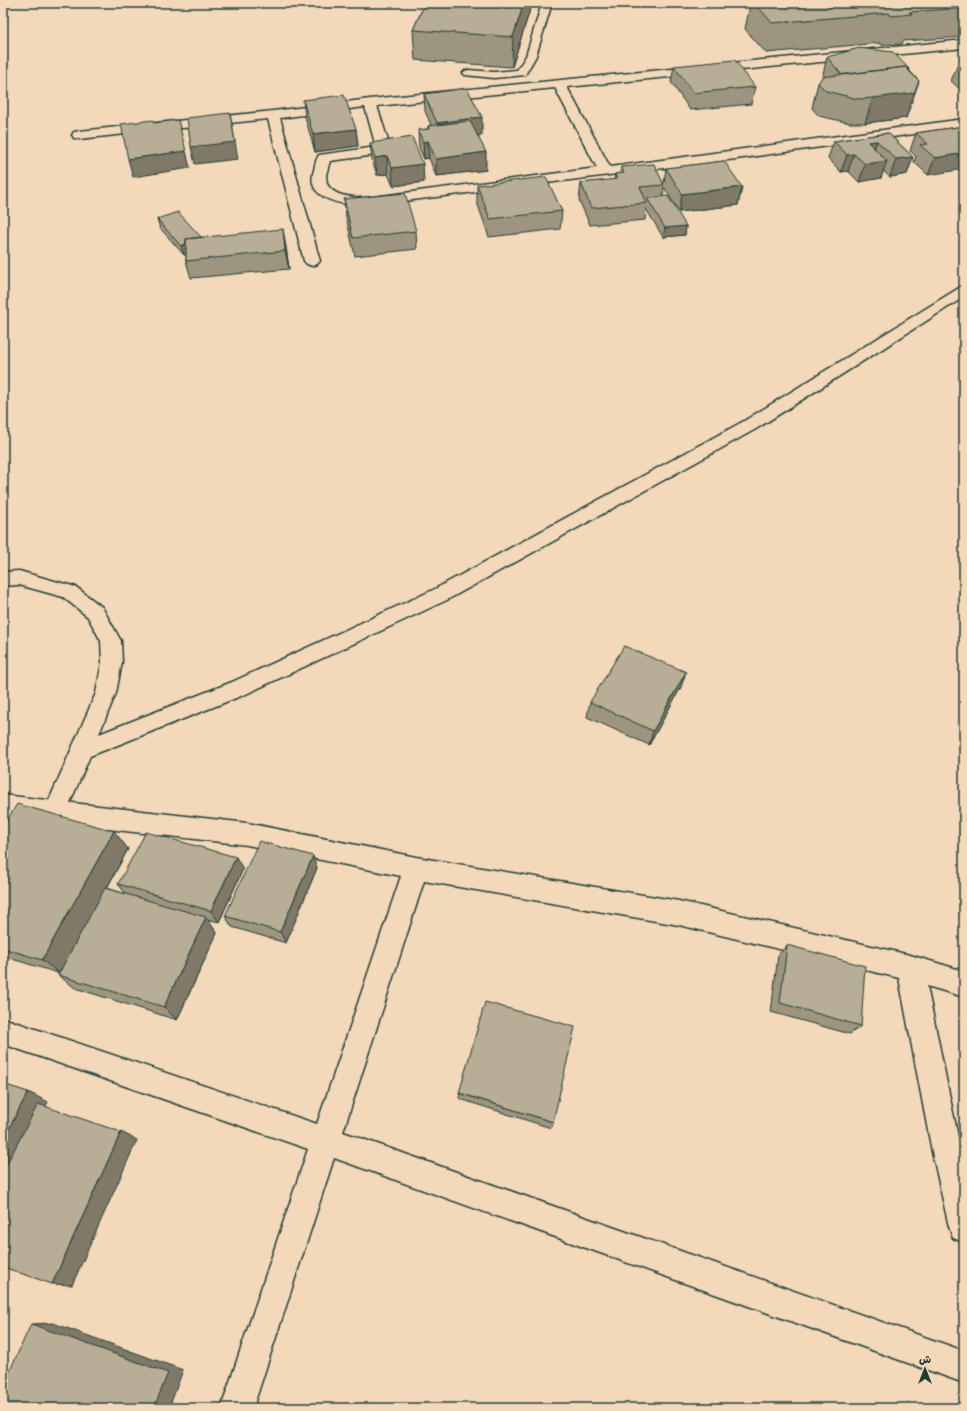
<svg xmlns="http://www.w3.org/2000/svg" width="967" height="1411" font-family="'Architects Daughter','Playpen Sans Arabic',sans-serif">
  <rect width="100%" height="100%" fill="#f3d8ba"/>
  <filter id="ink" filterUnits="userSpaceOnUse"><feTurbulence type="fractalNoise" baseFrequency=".025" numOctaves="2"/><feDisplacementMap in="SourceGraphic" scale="8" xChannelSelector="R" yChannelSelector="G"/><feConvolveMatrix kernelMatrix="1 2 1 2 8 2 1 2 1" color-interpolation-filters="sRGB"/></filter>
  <g filter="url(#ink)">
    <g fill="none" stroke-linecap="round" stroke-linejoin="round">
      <!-- service casing -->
      <g stroke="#1f3d34" stroke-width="3">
        <path id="service" d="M542,3H552L536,56L525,75L494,78L465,75L463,73L465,71L469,70L494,72L517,70L526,56Z
          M964,287V297L756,429L447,600L246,694L90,756L63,819L55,822L47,819L44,812L96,693L102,662L101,641L88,617L63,597L19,585L3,586V572L19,571L76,587L102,607L121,641L122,662L116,693L99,734L232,682L433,590L744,421L959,288Z"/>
      </g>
      <!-- minor casing -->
      <g stroke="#1f3d34" stroke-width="3">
        <path id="minor" d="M964,40V48L567,87L610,167L964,119V127L736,159L365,206C344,205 304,200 314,170C315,165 316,159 319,155L376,147L365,107L280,118L320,261L317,264L312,266L307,264L304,261L268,119L79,139L74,138L72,135L74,132L79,131L273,111L370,99ZM555,88L597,168L365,198C352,197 334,197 327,184L326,175L330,161L384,154L389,153L391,150L377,106Z
          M3,795L247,823L416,857L679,901L910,955L964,971V997L927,986L964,1166V1242L953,1238L949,1227L932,1152L899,978L679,925L424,881L343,1132L964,1351V1383L334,1158L253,1408H221L308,1149L3,1044V1018L317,1124L401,876L247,845L3,817Z"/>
      </g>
      <!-- service -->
      <use href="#service" fill="#f3d8ba" fill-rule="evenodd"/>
      <!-- minor -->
      <use href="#minor" fill="#f3d8ba" fill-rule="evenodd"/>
    </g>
    <!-- wall -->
    <path fill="#9e9580" stroke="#1f3d34" d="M297,3H334L332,7L298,5Z
      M425,3H532L512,67L415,60L413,30Z
      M749,3H964V37L903,41L902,44L882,45L879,43L766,53L745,29L750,5Z
      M827,57L909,69V70L919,81L906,118L865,123H850L819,116L812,108L818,83L825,77L823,74Z
      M964,63V93L951,81L958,64Z
      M674,66L755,87L751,104L690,110L671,82Z
      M424,94L482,135H478L486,170L436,176L429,158L424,159L419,148L418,130L428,129V126L431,125L425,111Z
      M303,100L356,129L358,146L315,152L305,117Z
      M964,126L928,175L914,162L916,156L910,151L916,133Z
      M888,133L913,157L907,174L890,177L883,171L881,178L859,182L848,171L841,172L828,158L834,141Z
      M370,143L424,182L393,186L388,174L377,175L372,160Z
      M621,167L664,183L666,168L742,187L738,205L679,212L664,187L663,196L686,226L685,235L663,237L646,209L645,220L590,225L579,200L581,183L614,180L615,174H620Z
      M477,185L562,211L560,229L489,237L477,202Z
      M344,199L416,231L417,249L355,256L346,217Z
      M157,219L201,237L286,247L289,269L191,278L186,261V254L184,255L160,228Z
      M681,687L649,745L587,717L590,702Z
      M3,827L128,849L107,888L126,894L118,884L243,869L219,922L207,919L217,933L177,1020L75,988L58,975V973L9,958L3,954Z
      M317,868L286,943L232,927L225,916Z
      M787,945L861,1026L850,1034L771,1012L778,955Z
      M459,1093L553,1122L551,1128L460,1099Z"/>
    <!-- shaded-wall -->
    <path fill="#817968" stroke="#1f3d34" d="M524,3H532L512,67L513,37Z
      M919,81L906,118L865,123L873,98Z
      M230,113L238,159L195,164L191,147Z
      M482,117V135L438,140L437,123Z
      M356,129L358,146L315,152L313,134Z
      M428,141L429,158L424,159L423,142Z
      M877,141L871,158L868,142Z
      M186,151L190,168L133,177L128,159Z
      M486,152V170L436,176V159Z
      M964,153V169L928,175L935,158Z
      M854,154L848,171L841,172L847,155Z
      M387,156L388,174L377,175L375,158Z
      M913,157L907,174L890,177L896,159Z
      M887,161L881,178L859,182L865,164Z
      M423,164L424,182L393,186L392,168Z
      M742,187L738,205L679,212L682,194Z
      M686,226L685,235L663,237L665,228Z
      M283,229L286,247L289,269L285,251Z
      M202,239L205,248L184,255L181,246Z
      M686,672L681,687L649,745L653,731Z
      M114,831L128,849L60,974L42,960Z
      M313,856L317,868L286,943L280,932Z
      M236,857L243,869L219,922L211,911Z
      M206,917L217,933L177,1020L164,1007Z
      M28,1092L48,1102L3,1190V1140Z
      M121,1132L137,1140L72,1285L52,1284Z
      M53,1323L183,1370L169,1408H154L31,1324Z"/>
    <!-- building -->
    <path fill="#b8ad95" stroke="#1f3d34" d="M425,3H524L513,37L413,30Z
      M755,3H964V8L909,12L912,14L891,16L889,13L772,23Z
      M859,48L893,52L909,69H908L905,67L842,75L827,57Z
      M735,60L755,87L693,93L674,66Z
      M964,63V70L958,64Z
      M905,67L919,81L914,93L873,98L858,99L826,91L818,83L822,77Z
      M467,88L482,117L437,123L424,94Z
      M344,95L356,129L313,134L303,100Z
      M230,113L235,142L191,147L187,118Z
      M153,120L154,123L178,120L186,151L128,159L121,124Z
      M470,121L486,152L436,159L428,141L423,142L418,130L429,129L428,126Z
      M964,126V153L935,158L920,145L928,144L916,133Z
      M888,133L913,157L896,159L877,141L868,142L887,161L865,164L854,154L847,155L834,141Z
      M412,137L423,164L392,168L387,156L375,158L370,143Z
      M724,161L742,187L682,194L666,168Z
      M654,164L664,185L640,187L647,203L591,208L581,183L617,179L615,174L624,173L621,167Z
      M546,177L562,211L490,219L477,185Z
      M405,193L416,231L353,238L344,199Z
      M668,196L686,226L665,228L647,198Z
      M178,212L201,237L186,239V244L181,246L157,219Z
      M283,229L285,251L186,261V239Z
      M624,646L686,672L653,731L590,702Z
      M17,804L114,831L42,960L3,948V827Z
      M146,832L236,857L211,911L118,884Z
      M259,841L313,856L280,932L225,916Z
      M105,888L206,917L164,1007L58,975Z
      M787,945L865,966L861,1026L780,1003Z
      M485,1002L575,1027L553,1122L459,1093Z
      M3,1084L28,1092L3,1140Z
      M38,1104L121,1132L52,1284L3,1267V1171Z
      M31,1324L168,1373L154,1408H3V1386Z"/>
  </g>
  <!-- margin -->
  <rect width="967" height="1411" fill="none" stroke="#f3d8ba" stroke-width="16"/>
  <rect x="8" y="8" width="951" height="1395" fill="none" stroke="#1f3d34" stroke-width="1.5" filter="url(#ink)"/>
  <!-- north arrow -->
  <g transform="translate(925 1369)" stroke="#f3d8ba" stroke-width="3" paint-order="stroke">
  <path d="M0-3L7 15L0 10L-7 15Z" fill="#1f3d34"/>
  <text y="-6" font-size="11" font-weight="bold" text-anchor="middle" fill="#1f3d34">ش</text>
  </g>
</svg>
